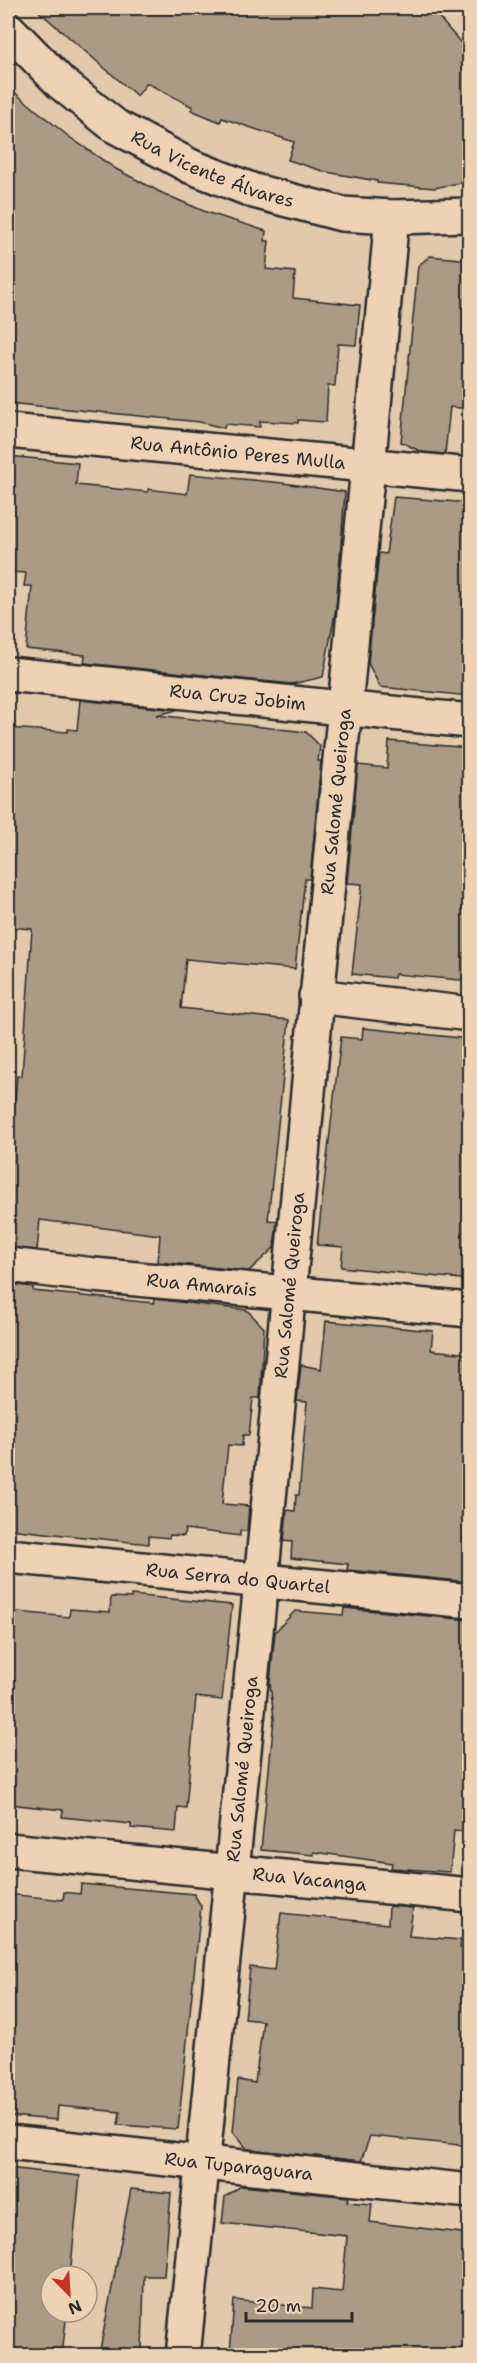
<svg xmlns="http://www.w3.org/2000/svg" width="477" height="2363" font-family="'Shantell Sans',sans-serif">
  <rect width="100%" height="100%" fill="#e1c9ac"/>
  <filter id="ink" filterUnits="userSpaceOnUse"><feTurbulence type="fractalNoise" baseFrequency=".0167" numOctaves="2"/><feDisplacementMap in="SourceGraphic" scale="12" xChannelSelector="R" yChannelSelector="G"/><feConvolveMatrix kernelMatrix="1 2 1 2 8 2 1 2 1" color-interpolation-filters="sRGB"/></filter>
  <g filter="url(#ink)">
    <!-- building -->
    <path fill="#ab9a86" stroke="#2b2b2b" stroke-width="1.5" d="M35,8H431L470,54V181L434,188L377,183V181L326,172L288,160L294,142L222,118L220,122L191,110L193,107L147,83L137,96Z
      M8,87L68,136L116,169L162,193L206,212L266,231L265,241H269L266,269L295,272L293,298L360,305L356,345L338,344L335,386H328L326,422L298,420V423L260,421V427L225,424L224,428L200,422L8,403Z
      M430,256L470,260V409L450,407L445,454L422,452L401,442L418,266Z
      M8,456L78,463L76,485L148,492V489L187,494L190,474L283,483L345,492L336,608L323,677L292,684L84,663L85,655L26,649L32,586H24L26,573L8,572Z
      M394,497L470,503V696L380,687L368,663L379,553L386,554Z
      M80,700L177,710L157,715L306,732L320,746L318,761H321L310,879H305L295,969L186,959L181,1008L289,1020L268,1220L277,1221L274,1248L249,1271L158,1262L160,1235L40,1220L37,1250L8,1247V1122L13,1123L17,1076H22L32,929L8,927V728L68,732V729L77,730Z
      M389,741L470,748V981L395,974L394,978L352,974L362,884L347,883L358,765L387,768Z
      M363,1028L470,1039V1280L341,1267L343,1247L317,1245L341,1037L362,1039Z
      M8,1284L33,1287V1291L154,1303V1299L247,1310L264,1328L260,1398H253L249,1435H243L242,1446L228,1445L222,1504L249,1506L247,1531H240V1536L185,1529L184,1536L170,1535L169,1538L149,1536V1544L8,1529Z
      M326,1321L433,1331L431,1350L470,1354V1582L347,1570L348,1564L291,1558L292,1542L284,1541L287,1510L295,1511L296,1495H299L307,1402L297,1401L301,1365L321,1369Z
      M131,1595L232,1605L222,1700L196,1697L186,1808L178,1807L176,1832L131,1828V1824L62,1817L63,1810L8,1804V1611L69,1617L70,1609L110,1612L111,1597L131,1598Z
      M344,1608L470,1620V1832L454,1831L450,1872L391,1868L392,1863L314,1852V1855L261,1850L274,1719L270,1682L275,1632L295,1611L343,1615Z
      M81,1884L194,1894L201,1906L178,2129L118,2125L120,2112L58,2106L57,2120L8,2116V1894L63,1900L64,1892L80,1894Z
      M389,1906L413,1908L409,1936L461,1940L460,1948L470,1949V2146L370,2136L361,2161L247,2149L233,2132L238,2080L255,2083L263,2021L245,2019L250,1967L274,1970L281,1913L388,1924Z
      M8,2168L80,2176L70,2276H51V2312H67L62,2355H8Z
      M241,2186L349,2197L347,2202L372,2204L370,2222L470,2234V2355L230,2354L234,2300L312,2308L313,2289L342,2292L347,2236L222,2223L225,2197Z
      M131,2189L171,2193L164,2276H144L142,2355H99Z"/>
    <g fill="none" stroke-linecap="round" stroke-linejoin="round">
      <!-- minor casing -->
      <g stroke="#2b2b2b" stroke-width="38">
        <g id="minor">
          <path id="s1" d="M8,29L61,83L115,126L190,166L254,191L342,214L392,217L470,215"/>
          <path id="s2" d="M8,431L470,475"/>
          <path id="s3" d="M8,674L470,721"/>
          <path d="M316,996L470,1014"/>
          <path id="s4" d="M8,1265L94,1275L470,1310"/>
          <path id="s5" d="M8,1556L470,1601"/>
          <path id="s6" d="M8,1850L470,1895"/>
          <path id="s7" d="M8,2142L470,2191"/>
          <path id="s8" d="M183,2356L261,1582L392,217"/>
        </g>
      </g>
      <!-- minor -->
      <use href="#minor" stroke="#edd3b4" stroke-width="33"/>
    </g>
  </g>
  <g text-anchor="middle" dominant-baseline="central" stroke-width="4.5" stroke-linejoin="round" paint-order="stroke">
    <!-- street labels -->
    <g font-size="18" fill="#2b2b2b" stroke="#edd3b4">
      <text stroke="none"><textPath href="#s1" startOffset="252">Rua Vicente Álvares</textPath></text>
      <text stroke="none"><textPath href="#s2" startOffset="231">Rua Antônio Peres Mulla</textPath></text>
      <text stroke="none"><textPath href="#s3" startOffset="231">Rua Cruz Jobim</textPath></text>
      <text stroke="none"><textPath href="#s8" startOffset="1562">Rua Salomé Queiroga</textPath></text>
      <text stroke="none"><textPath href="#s4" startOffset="195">Rua Amarais</textPath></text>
      <text stroke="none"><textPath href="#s8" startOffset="1076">Rua Salomé Queiroga</textPath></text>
      <text stroke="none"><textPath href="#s5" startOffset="231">Rua Serra do Quartel</textPath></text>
      <text stroke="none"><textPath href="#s8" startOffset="590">Rua Salomé Queiroga</textPath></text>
      <text stroke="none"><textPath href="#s6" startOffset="303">Rua Vacanga</textPath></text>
      <text stroke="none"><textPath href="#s7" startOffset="232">Rua Tuparaguara</textPath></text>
    </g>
  </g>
  <!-- margin -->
  <rect width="477" height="2363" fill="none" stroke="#edd3b4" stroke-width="30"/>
  <rect x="15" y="15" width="447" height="2333" fill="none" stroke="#2b2b2b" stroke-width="2" filter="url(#ink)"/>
  <!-- north arrow -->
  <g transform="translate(69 2294) rotate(156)"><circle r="28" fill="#edd3b4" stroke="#9f907d" stroke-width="1.5"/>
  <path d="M0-4.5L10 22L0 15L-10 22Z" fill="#c8321e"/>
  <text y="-9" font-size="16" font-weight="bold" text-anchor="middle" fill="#2b2b2b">N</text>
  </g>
  <!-- scale -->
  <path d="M246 2312v9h106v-9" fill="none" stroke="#2b2b2b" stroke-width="3"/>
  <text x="255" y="2312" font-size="18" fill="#2b2b2b" stroke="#edd3b4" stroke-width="4.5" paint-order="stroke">20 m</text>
</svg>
